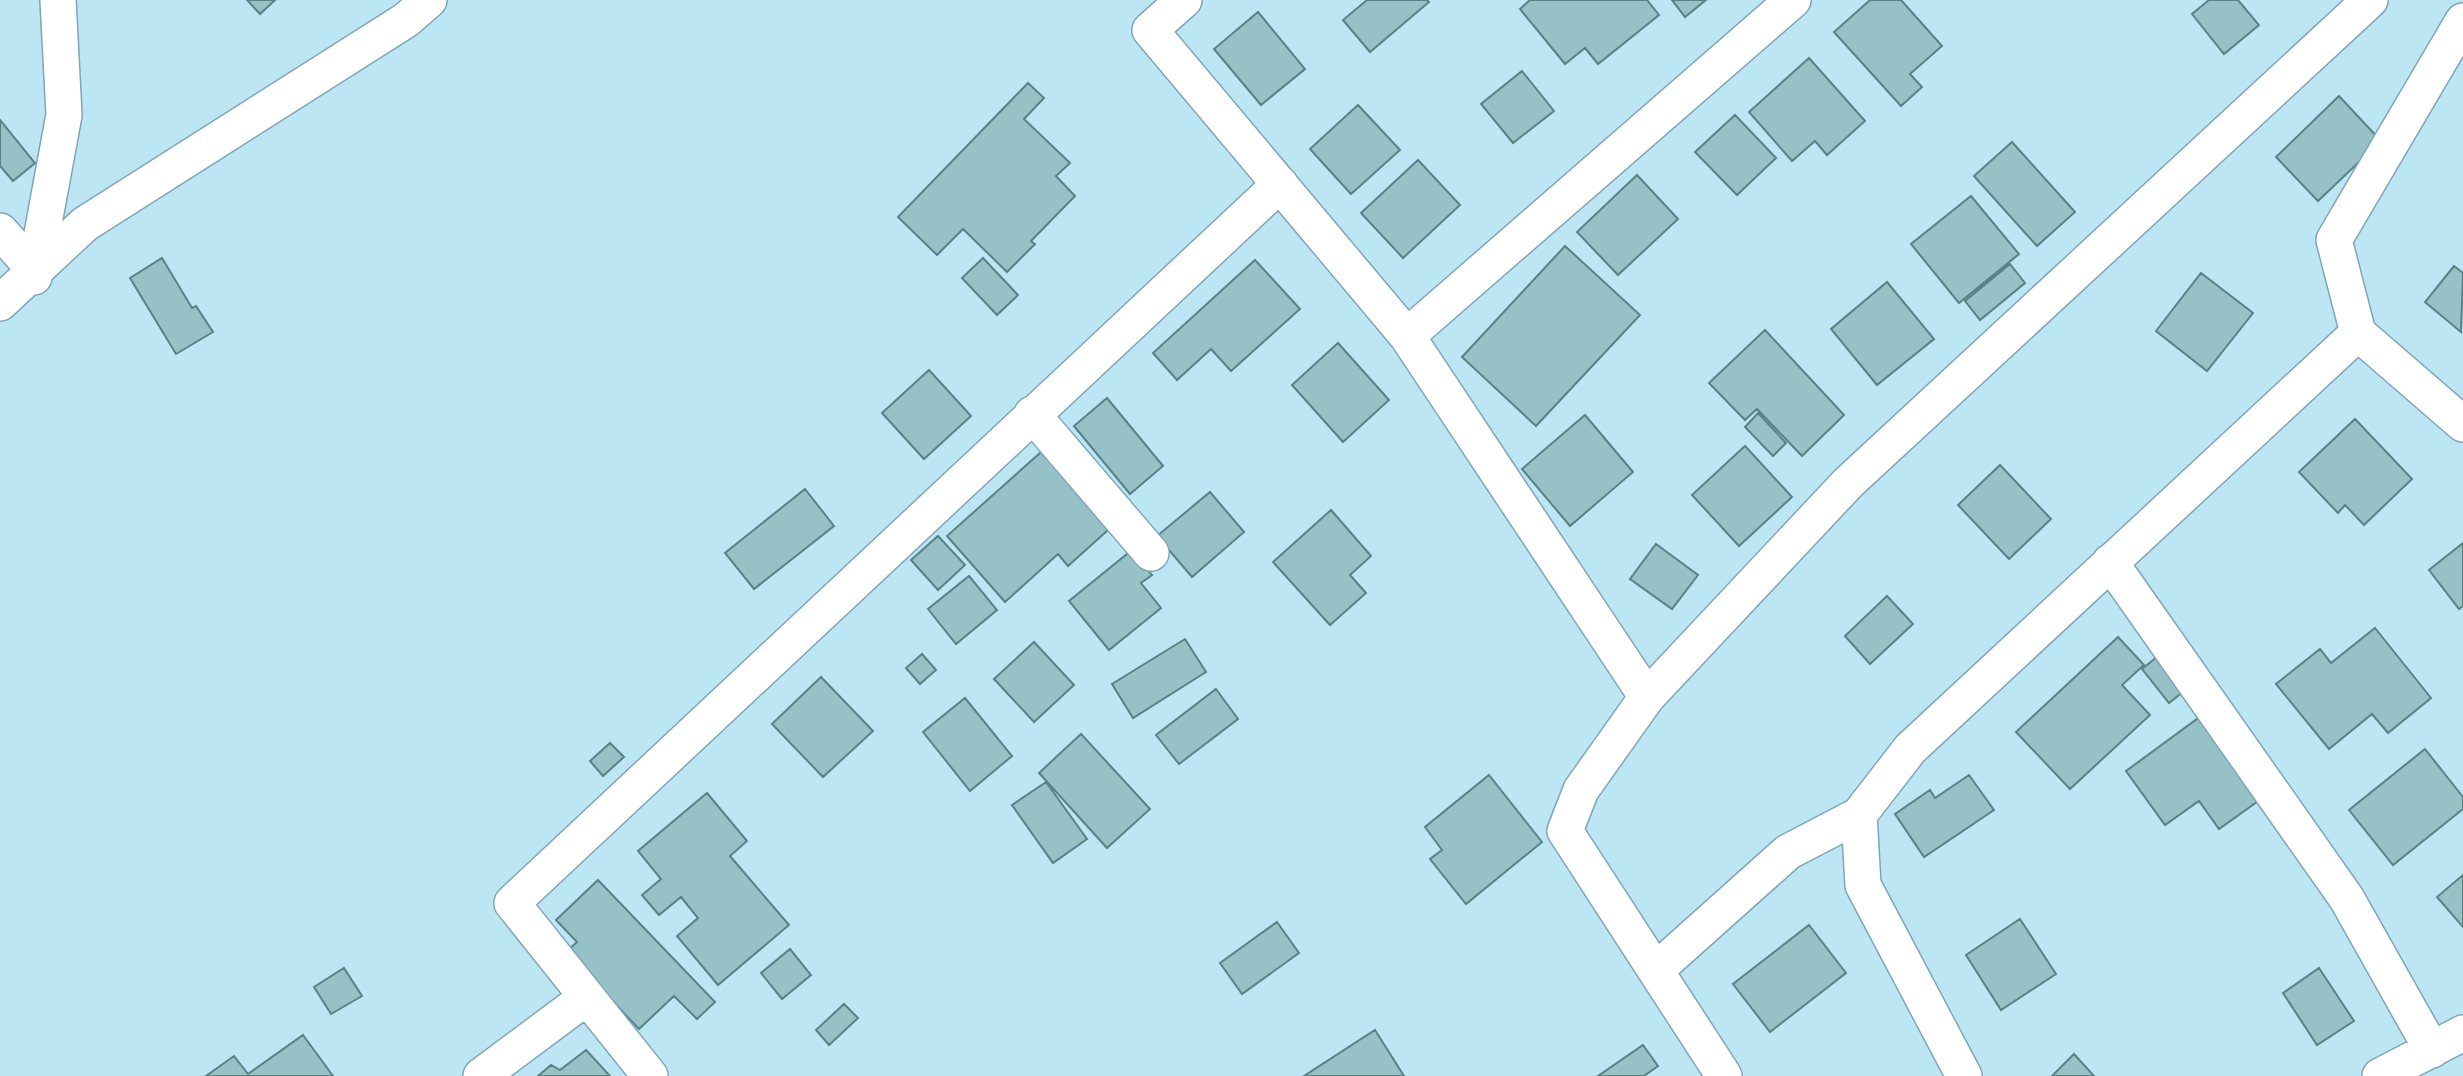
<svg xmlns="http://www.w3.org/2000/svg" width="2463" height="1076" font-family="'Titillium Web',sans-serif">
  <rect width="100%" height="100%" fill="#bde6f5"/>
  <!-- building -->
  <path fill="#96c2c7" stroke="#588286" stroke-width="2" d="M247,0H275L260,14Z
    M1367,0H1427L1429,2L1370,52L1343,20Z
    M1530,0H1647L1659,15L1598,64L1585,48L1565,64L1520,9Z
    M1672,0H1706L1685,17Z
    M1870,0H1901L1942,46L1910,74L1922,87L1901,106L1834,32Z
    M2209,0H2238L2259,25L2224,54L2192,14Z
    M1258,12L1305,69L1261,105L1214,49Z
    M1809,58L1865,121L1827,155L1815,141L1792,161L1749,112Z
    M1522,71L1554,111L1513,143L1481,104Z
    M1028,83L1044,98L1024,119L1070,163L1056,176L1075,196L1031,241L1035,244L1007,272L963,229L937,255L898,217Z
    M2339,96L2381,141L2318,201L2276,157Z
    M1358,105L1400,150L1351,194L1310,149Z
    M1735,115L1776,158L1737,195L1695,152Z
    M0,120L35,163L13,181L0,166Z
    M2012,142L2075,212L2037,246L1974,176Z
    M1418,160L1460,205L1403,258L1361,213Z
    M1637,175L1678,219L1618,275L1577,232Z
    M1971,196L2019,254L1959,303L1911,244Z
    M1565,246L1640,315L1536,426L1462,357Z
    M162,258L192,308L196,306L213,332L176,354L130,278Z
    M983,258L1018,295L997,315L962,278Z
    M1255,260L1300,309L1231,371L1211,349L1177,380L1153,353Z
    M2010,264L2025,283L1980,320L1965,301Z
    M2454,266L2463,273L2461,332L2425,302Z
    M2201,273L2253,313L2207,371L2156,331Z
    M1887,282L1934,339L1877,385L1831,329Z
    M1765,330L1844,415L1802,456L1757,409L1745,420L1709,383Z
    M1338,343L1389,400L1343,442L1292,385Z
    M929,370L971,416L924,459L882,413Z
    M1107,398L1163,466L1130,494L1074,426Z
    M1758,413L1786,443L1773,456L1745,427Z
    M1585,415L1633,472L1570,526L1522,469Z
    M2355,419L2412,479L2364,525L2345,505L2338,513L2299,472Z
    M1049,445L1117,522L1068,566L1058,554L1005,602L947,536Z
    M1745,446L1792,497L1739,546L1692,495Z
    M2000,465L2051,519L2009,559L1958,505Z
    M805,489L834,526L754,589L725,553Z
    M1210,492L1244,532L1192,577L1157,536Z
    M1331,510L1371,556L1350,575L1366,593L1330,625L1273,562Z
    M938,536L965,565L938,590L911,560Z
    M2463,543V606L2459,609L2429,570Z
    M1656,544L1698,575L1672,609L1630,579Z
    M1132,550L1152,575L1141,583L1161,608L1109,650L1069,601Z
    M969,576L997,610L956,644L928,609Z
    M1887,596L1913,624L1870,664L1845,636Z
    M2375,628L2431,698L2388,733L2372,714L2329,749L2276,684L2320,649L2331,663Z
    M2118,637L2144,665L2122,685L2150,715L2070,789L2016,732Z
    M1185,639L1206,672L1133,718L1112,684Z
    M1034,642L1074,685L1034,722L994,679Z
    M2162,653L2189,687L2169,703L2142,669Z
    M922,654L936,670L920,684L906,668Z
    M821,677L873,731L823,777L772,724Z
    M1216,689L1238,719L1179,764L1156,735Z
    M965,698L1012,756L970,791L923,732Z
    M2201,716L2261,799L2219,829L2199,801L2165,825L2126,771Z
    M1081,734L1150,809L1107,848L1039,773Z
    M610,743L624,757L603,776L590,761Z
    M2425,749L2463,797V809L2393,865L2349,810Z
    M1489,775L1542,842L1466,904L1430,859L1442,850L1425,827Z
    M1969,775L1994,810L1924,857L1895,814L1930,790L1935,798Z
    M1046,782L1087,839L1053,863L1012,805Z
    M707,793L747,841L730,856L789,925L718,985L677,936L698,918L681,897L659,915L642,895L661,879L638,851Z
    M2463,875V927L2437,897Z
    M598,880L715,1002L697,1019L674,996L639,1029L566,952L577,942L556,920Z
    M2020,919L2056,974L2001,1010L1966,955Z
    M1277,922L1299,953L1242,994L1220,963Z
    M1809,925L1846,973L1770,1032L1733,984Z
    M790,949L811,975L782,999L761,973Z
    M344,968L362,996L331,1014L314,987Z
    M2319,968L2354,1021L2317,1045L2283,993Z
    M844,1004L858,1018L829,1045L816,1030Z
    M1375,1030L1404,1076H1304Z
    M303,1035L333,1076H206L234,1056L248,1074Z
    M1643,1045L1658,1066L1644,1076H1598Z
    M586,1050L610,1076H538L551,1065L560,1070Z
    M2074,1054L2094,1076H2052Z"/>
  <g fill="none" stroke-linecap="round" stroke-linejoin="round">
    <!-- minor casing -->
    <g stroke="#80a6b5" stroke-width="38">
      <path id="minor" d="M1184,0L1150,30L1407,336L1647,697L1848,483L2370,0
        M0,231L35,270
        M34,277L64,115L58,0
        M0,303L85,224L406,20L429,0
        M2358,333L2334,240L2463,21
        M1407,336L1793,0
        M1032,414L1151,553
        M2110,562L2347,899L2432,1050
        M1647,697L1581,790L1565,831L1724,1076
        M1656,970L1788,852L1859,815
        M481,1076L587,997
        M650,1076L512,903L1280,184
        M1964,1076L1863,885L1859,815L1910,749L2358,333L2463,424
        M2380,1076L2463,1033"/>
    </g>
    <!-- minor -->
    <use href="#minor" stroke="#fff" stroke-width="35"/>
  </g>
</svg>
